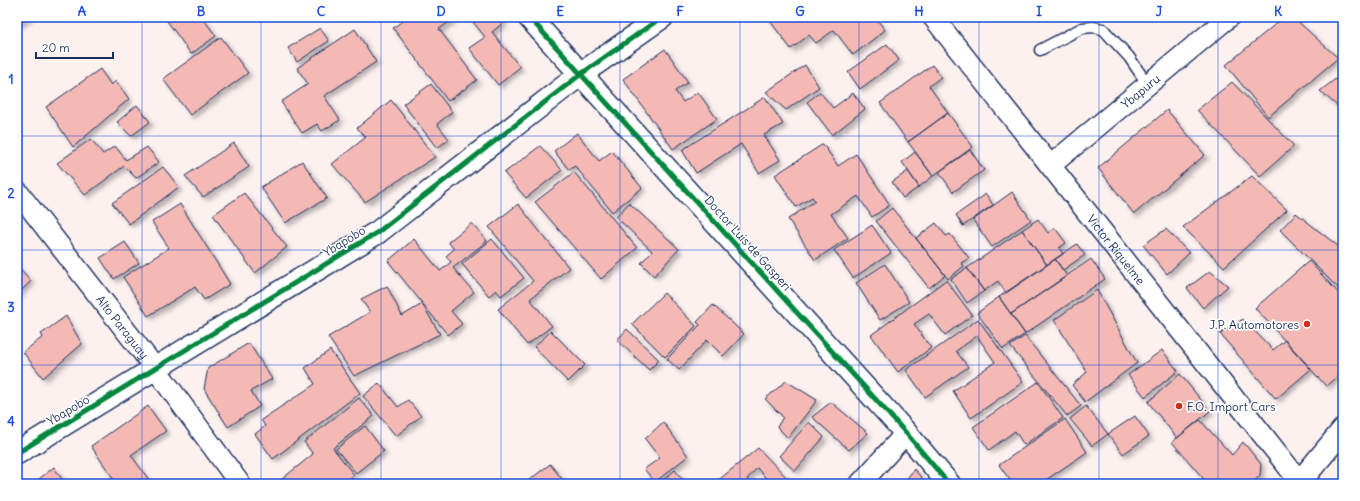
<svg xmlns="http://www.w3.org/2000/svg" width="1360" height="501" font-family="Delius,sans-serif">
  <defs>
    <filter id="shadow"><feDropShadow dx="3.5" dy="3.5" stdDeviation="2" flood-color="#0004"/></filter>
  </defs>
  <rect width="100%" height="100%" fill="#fdf1f0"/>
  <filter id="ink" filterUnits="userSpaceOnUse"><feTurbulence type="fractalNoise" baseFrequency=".025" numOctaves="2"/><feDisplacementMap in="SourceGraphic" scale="8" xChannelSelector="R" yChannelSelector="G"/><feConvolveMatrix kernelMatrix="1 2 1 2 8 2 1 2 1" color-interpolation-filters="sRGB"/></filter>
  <g filter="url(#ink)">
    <!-- building -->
    <path fill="#f4b8b5" stroke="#1b2f5e" filter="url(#shadow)" d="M17,17H30L17,25Z
      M167,17H202L216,36L191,54L165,18Z
      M408,17H450L452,20L439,29L477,80L448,101L393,28Z
      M469,17H500L504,22L492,32L520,67L498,85L469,48L485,37Z
      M767,17H875L885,30L853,55L834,30L816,43L809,35L791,49Z
      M1284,17H1293L1338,58L1268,117L1226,65Z
      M320,28L329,41L297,62L288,48Z
      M355,29L376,62L324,96L340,120L322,131L317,124L302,133L281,102L308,84L297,68Z
      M221,37L248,73L190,115L163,79Z
      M887,44L899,60L860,89L848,72Z
      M665,49L688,82L675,91L683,102L698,92L717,119L673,149L623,79Z
      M805,65L819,87L786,110L766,92Z
      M932,65L941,77L929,86L948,113L908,142L880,103Z
      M100,69L111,85L116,81L129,99L73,147L46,107Z
      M1343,73V111L1320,91Z
      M1232,82L1294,146L1260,176L1197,110Z
      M431,84L452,112L437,124L449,139L437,148L403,104Z
      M820,92L833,108L853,93L865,109L832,135L807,102Z
      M765,97L783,124L764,135L780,160L759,173L741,144L696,173L682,150Z
      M391,100L435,157L365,202L332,164L366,137L357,128Z
      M137,105L150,122L131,136L117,122Z
      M1167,110L1205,155L1134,214L1098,168Z
      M948,113L973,147L933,176L908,142Z
      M577,133L599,161L612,151L642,188L612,212L575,166L569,170L554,151Z
      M91,139L103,154L115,146L126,160L147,147L159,162L136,178L124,166L85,195L57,163Z
      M234,143L249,167L203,197L185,176Z
      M823,144L838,166L856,154L890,205L872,217L858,196L831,214L848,238L815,260L788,219L815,201L812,197L796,207L775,175Z
      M540,146L562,170L526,198L504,173Z
      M970,150L984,170L953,192L939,172Z
      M915,152L933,176L919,187L902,162Z
      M302,161L327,198L285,223L261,187Z
      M163,167L179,187L129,224L112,203Z
      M908,171L919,187L903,198L892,182Z
      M574,172L637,248L601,279L535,202Z
      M1252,176L1287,210L1224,267L1183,227Z
      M1012,192L1031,220L992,247L973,220Z
      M244,193L287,247L255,273L213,215Z
      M986,194L993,205L963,226L956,215Z
      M629,203L679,249L654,276L641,263L652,251L616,217Z
      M180,204L230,284L204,300L195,287L148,316L123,277L169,248L152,222Z
      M518,204L569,268L530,299L552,326L527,345L498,309L533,281L489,227Z
      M892,208L945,275L929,288L876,221Z
      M1296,213L1343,250V293L1280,230Z
      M1038,219L1048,233L1055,228L1066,243L1059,248L1063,254L1047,265L1022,230Z
      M472,223L487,241L453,268L474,292L451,311L462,324L448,335L388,261L414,239L440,271L451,262L446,256L454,249L448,242Z
      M936,223L946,236L950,234L969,258L961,263L964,266L948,279L916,238Z
      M872,225L891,253L853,278L834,250Z
      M1166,229L1189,253L1167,274L1143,245Z
      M1022,230L1047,265L1006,293L998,281L984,291L967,268Z
      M492,239L524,278L501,296L496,290L489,296L462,264Z
      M125,242L139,263L114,279L100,258Z
      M1077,244L1085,255L1063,270L1055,259Z
      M1055,259L1067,276L1011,314L999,297Z
      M1091,259L1105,279L1025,334L1011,314Z
      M1309,261L1343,298V371L1326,386L1255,308Z
      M885,264L909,302L880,320L856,283Z
      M17,265L31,281L17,295Z
      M967,268L984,291L967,303L951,279Z
      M1210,271L1228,286L1203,308L1187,288Z
      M946,280L972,315L945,335L929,314L914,324L931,348L898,372L871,335Z
      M387,286L402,316L422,304L440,334L354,376L328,337L370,312L361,299Z
      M1097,290L1137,363L1085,402L1072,385L1087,372L1054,320Z
      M664,293L696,326L665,357L632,324Z
      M999,297L1025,334L1003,349L977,313Z
      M713,305L744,334L723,356L707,340L679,370L667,359L700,325L697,322Z
      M66,316L82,344L43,378L23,352L43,337L41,334Z
      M978,319L1023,382L971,418L953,391L995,362L977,336L956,351L968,367L925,397L906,370Z
      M1243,319L1273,350L1285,340L1311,369L1276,399L1220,334Z
      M627,329L659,360L649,370L617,340Z
      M551,331L585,365L568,382L534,347Z
      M1025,336L1081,406L1067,416L1010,346Z
      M249,343L272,379L251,391L260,406L228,427L204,389L208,368Z
      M330,350L360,393L273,459L255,434L265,426L261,420L315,384L305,368Z
      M1162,350L1178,371L1145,397L1128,375Z
      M1180,374L1210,411L1177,438L1148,402Z
      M786,381L817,400L788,438L777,427L783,417L765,399Z
      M1038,382L1063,418L1024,445L1015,431L989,450L973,427Z
      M379,383L398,407L408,400L421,416L396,436L363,396Z
      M359,398L374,416L333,448L354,475L342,484H286L282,479L313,454L304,442Z
      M831,402L868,433L849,450L812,417Z
      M148,406L166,431L131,455L152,484H117L91,446Z
      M1086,406L1108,434L1092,446L1070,419Z
      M1135,416L1149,436L1123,454L1108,434Z
      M1065,419L1087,452L1040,484H1005L1010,480L999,465Z
      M1200,420L1232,455L1243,442L1261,464L1260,475L1252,484H1208L1172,442Z
      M663,422L688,456L655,482L644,469L660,458L645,439Z
      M809,422L824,437L795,471L779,456Z
      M365,426L384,451L356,473L336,449Z
      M758,448L793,484H771L757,468L747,479L751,484H717L716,482Z
      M550,464L566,484H524Z
      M54,467L65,484H34V483Z
      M914,469L927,484H903Z
      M675,470L686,484H658Z"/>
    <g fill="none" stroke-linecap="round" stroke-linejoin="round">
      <!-- lane casing -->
      <g stroke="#1b2f5e" stroke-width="13">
        <path id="lane" d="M1040,50L1082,28L1093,27L1103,29L1129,57L1148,85"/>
      </g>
      <!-- street casing -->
      <g stroke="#1b2f5e" stroke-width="23">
        <g id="street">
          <path id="s1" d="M933,17L1300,482"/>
          <path id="s2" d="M1051,165L1229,17"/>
          <path id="s3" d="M17,191L155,368L240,484"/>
          <path d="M860,484L906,433"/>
        </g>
      </g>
      <!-- secondary casing -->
      <g stroke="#1b2f5e" stroke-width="25">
        <path id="secondary" d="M529,17L906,433L949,484
          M17,453L378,232L581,74L662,17
          M1298,484L1343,430"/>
      </g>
      <!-- lane -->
      <use href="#lane" stroke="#fff" stroke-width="10"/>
      <!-- street -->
      <use href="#street" stroke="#fff" stroke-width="20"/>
      <!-- secondary -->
      <use href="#secondary" stroke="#fff" stroke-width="22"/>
      <!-- cycleway casing -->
      <g stroke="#fff" stroke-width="8">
        <path id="cycleway" d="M529,17L906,433L949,484
          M17,453L378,232L581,74L662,17"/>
      </g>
      <!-- cycleway -->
      <use href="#cycleway" stroke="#00873e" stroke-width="5"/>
    </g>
  </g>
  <!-- grid -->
  <path fill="none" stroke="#1d4ed8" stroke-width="1" stroke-opacity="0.55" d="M142,17V484M261,17V484M381,17V484M501,17V484M620,17V484M740,17V484M859,17V484M979,17V484M1099,17V484M1218,17V484M17,136H1343M17,250H1343M17,365H1343"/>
  <!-- markers -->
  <g fill="#c8321e" stroke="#fff" stroke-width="1.5">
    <circle cx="1307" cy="324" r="4"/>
    <circle cx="1179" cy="406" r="4"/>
  </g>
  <g text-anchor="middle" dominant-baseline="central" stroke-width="3.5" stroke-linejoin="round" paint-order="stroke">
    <!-- street labels -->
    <g font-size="12" fill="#1b2f5e" stroke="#fff">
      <text stroke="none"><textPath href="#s2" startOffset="116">Ybapuru</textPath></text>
      <text transform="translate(344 241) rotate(-32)">Ybapobo</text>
      <text transform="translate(748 243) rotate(48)">Doctor Luis de Gasperi</text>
      <text stroke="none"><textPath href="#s1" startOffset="296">Victor Riquelme</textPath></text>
      <text stroke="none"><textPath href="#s3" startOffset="172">Alto Paraguay</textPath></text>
      <text transform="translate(68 410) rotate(-31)">Ybapobo</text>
    </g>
    <!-- poi labels -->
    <g font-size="12" fill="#1b2f5e" stroke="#fff" text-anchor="end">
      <text x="1299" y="324">J.P. Automotores</text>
      <text x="1187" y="406" text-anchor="start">F.O. Import Cars</text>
    </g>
  </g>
  <!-- margin -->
  <rect width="1360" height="501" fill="none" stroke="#fff" stroke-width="44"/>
  <!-- scale -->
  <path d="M36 52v6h77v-6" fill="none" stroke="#1b2f5e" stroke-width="2"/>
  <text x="42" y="52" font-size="12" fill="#1b2f5e" stroke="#ffffff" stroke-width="3" paint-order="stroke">20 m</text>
  <rect x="22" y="22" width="1316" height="457" fill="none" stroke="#1d4ed8" stroke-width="1.5"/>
  <g font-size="13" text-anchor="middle" font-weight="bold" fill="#1d4ed8">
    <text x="82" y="16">A</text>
    <text x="201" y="16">B</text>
    <text x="321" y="16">C</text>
    <text x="441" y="16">D</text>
    <text x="560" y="16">E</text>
    <text x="680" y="16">F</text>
    <text x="800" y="16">G</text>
    <text x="919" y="16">H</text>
    <text x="1039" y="16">I</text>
    <text x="1159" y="16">J</text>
    <text x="1278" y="16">K</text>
    <text x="11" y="84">1</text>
    <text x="11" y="198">2</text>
    <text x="11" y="312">3</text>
    <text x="11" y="426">4</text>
  </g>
</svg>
